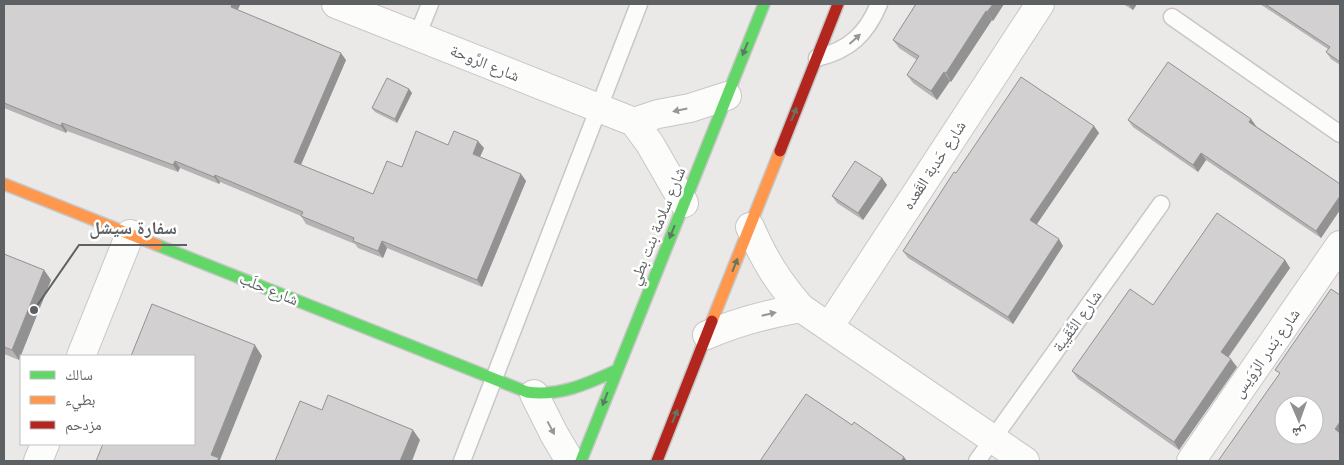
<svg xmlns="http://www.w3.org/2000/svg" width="1344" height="465" font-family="Montserrat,'Noto Naskh Arabic',sans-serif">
  <rect width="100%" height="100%" fill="#ebe9e7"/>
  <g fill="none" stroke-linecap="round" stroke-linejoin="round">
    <!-- lane casing -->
    <g stroke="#c8c7c7" stroke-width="19">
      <path id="lane" d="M1172,17L1340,134
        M417,36L430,4
        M817,58C849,50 866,35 879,4
        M462,461L639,4
        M977,461L1161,204"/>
    </g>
    <!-- street casing -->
    <g stroke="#c8c7c7" stroke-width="30">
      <path id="street" d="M336,4L634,122L650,144L684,203
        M634,122L658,114L690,108L727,96
        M750,227C764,259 778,282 801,308L1025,461
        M829,327L1040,4
        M707,335C739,321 767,314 801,308
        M81,356L130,234
        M534,394L554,434L570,461
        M38,461L45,444
        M1191,461L1340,245"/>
    </g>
    <!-- fast casing -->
    <g stroke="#c5c6c6" stroke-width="14">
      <path id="fast" d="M157,245L527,392C558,397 587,384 615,371
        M581,461L764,4"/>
    </g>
    <!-- slow casing -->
    <g stroke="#c5c6c6" stroke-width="14">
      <path id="slow" d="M4,184L157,245
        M712,321L780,151"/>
    </g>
    <!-- jam casing -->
    <g stroke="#c5c6c6" stroke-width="14">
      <path id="jam" d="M780,151L838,4
        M657,461L712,321"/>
    </g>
    <!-- lane -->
    <use href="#lane" stroke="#fcfcfb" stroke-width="16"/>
    <!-- street -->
    <use href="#street" stroke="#fcfcfb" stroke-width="28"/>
    <!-- fast -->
    <use href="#fast" stroke="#63d668" stroke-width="11"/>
    <!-- slow -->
    <use href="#slow" stroke="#ff974d" stroke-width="11"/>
    <!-- jam -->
    <use href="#jam" stroke="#b3261e" stroke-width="11"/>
  </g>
  <!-- wall -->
  <path fill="#b5b3b3" d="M4,4H239L240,5L237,10L346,60L301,165L373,194L402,167L448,145L484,148L480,157L521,174L526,181L482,287L387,248L383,258L358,248L355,244L306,224L301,216L220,182L219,184L180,168L178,172L67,131L66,133L4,108Z
    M916,4H1004L993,21L992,20L951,82L950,81L937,100L913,83L907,75L917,60L899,48L893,40Z
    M1123,4H1137L1133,10Z
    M1260,4H1340V65L1331,59L1326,52L1328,49Z
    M409,89L412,93L397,123L375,112L372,108Z
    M1251,119L1256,126L1340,184V210L1321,238L1206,160L1198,172L1133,127L1128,120Z
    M1094,126L1099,133L1036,225L1063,246L1013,324L908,258L903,251Z
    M882,178L887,185L863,220L837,203L832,196Z
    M4,254L44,270L51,280L19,360L4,354Z
    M1285,260L1290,268L1228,358L1237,367L1179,450L1078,379L1072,371L1153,305Z"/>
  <!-- shaded-wall -->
  <path fill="#939292" d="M232,4H239L240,5L236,14L231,7Z
    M993,4H1004L993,21L987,12Z
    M1128,4H1137L1133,10Z
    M986,11L992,20L951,82L946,73Z
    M341,53L346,60L299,169L294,162Z
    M944,72L950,81L937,100L931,91Z
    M409,89L412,93L397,123L395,119Z
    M1251,119L1256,126L1254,129L1249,122Z
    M62,123L67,131L66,133L61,126Z
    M1094,126L1099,133L1035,227L1030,220Z
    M478,141L484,148L478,161L473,154Z
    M1201,153L1206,160L1198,172L1193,165Z
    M175,161L180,168L178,172L173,165Z
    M521,174L526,181L482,287L477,280Z
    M215,175L220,182L219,184L214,177Z
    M882,178L887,185L863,220L858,213Z
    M1340,196V210L1321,238L1316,231Z
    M1059,239L1063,246L1013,324L1008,317Z
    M382,241L387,248L383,258L378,251Z
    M1285,260L1290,268L1226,360L1221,352Z
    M44,270L51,280L19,360L12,350Z
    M255,345L262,356L220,460L221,461H215L211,455Z
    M1231,359L1237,367L1179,450L1174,442Z
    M1340,422V436L1335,429Z
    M413,430L420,440L412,461H400Z
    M904,457L907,461H901Z"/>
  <!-- building -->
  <path fill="#d2d0d0" stroke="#939292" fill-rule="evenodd" d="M4,4H232L231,7L341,53L294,162L373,194L387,161L402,167L416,131L448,145L454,131L478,141L473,154L521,174L477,280L382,241L378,251L353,241L354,238L301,216L303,212L215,175L214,177L175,161L173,165L62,123L61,126L4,103Z
    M916,4H993L987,12L986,11L946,73L944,72L931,91L907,75L919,56L893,40Z
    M1265,4H1340V62L1326,52L1330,47Z
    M1168,62L1251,119L1249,122L1340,184V196L1316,231L1201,153L1193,165L1128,120Z
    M1021,77L1094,126L1030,220L1059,239L1008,317L903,251L954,172L956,173Z
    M387,78L409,89L395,119L372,108Z
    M855,161L882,178L858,213L832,196Z
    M1217,213L1285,260L1221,352L1231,359L1174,442L1072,371L1130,289L1153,305Z
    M4,254L44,270L12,350L4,347Z
    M1331,289L1340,295V422L1335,429L1340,433V461H1218L1280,373L1275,370ZM1284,405H1314V435H1284Z
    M152,304L255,345L211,455L219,458L217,461H96L103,444H194V356H131Z
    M806,394L852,425L854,422L904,457L901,461H760Z
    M328,395L413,430L400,461H275L300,401L322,410Z"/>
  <!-- one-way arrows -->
  <defs><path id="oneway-solid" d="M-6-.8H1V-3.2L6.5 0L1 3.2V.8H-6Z" transform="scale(1.25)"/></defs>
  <g fill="#959799">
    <use href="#oneway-solid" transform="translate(855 39) rotate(-42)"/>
    <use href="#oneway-solid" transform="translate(680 110) rotate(168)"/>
    <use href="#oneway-solid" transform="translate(769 314) rotate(-13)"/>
    <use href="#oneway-solid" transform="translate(551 428) rotate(62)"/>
  </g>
  <g fill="#5e7865">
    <use href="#oneway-solid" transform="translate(745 49) rotate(112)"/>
    <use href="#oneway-solid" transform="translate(794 114) rotate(-68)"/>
    <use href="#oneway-solid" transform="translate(672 232) rotate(112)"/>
    <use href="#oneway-solid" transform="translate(735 265) rotate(-68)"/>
    <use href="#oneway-solid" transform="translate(605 399) rotate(111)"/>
    <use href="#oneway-solid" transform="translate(675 416) rotate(-68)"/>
  </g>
  <g text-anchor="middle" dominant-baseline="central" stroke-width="5" stroke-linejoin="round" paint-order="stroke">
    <!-- street labels -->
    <g font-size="16" fill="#5d6164" stroke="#fff">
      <text transform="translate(485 63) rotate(22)">شارع الرَّوحة</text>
      <text transform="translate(934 165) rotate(-57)">شارع حَدبة القَعده</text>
      <text transform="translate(657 226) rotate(-68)">شارع سلامة بنت بطي</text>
      <text transform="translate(269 289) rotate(22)">شارع حلَب</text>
      <text transform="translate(1077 321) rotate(-54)">شارع الثِّقَيبة</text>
      <text transform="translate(1266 353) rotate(-55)">شارع بَندر الرّوَيس</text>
    </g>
  </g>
  <!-- callouts -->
  <path fill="none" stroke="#5d6164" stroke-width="2" d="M34 310L79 245H187"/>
  <circle fill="#5d6164" stroke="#fff" stroke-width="2" cx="34" cy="310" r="5"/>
  <g font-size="18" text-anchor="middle" font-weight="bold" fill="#5d6164" stroke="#fff" stroke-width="5" stroke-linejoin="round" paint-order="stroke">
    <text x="133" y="234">سفارة سيشل</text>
  </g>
  <!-- border -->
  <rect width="1344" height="465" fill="none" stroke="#5d6164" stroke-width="10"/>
  <!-- legend -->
  <rect x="20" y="355" width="175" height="90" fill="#ffffff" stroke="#bec0c1"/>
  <rect x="30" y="371" width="25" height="8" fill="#63d668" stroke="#bec0c1"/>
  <text x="65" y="380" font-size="15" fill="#5d6164">سالك</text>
  <rect x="30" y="396" width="25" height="8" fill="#ff974d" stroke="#bec0c1"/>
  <text x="65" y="405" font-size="15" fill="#5d6164">بطيء</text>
  <rect x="30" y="421" width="25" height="8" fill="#b3261e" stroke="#bec0c1"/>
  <text x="65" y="430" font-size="15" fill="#5d6164">مزدحم</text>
  <!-- north arrow -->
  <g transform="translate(1299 420) rotate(178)"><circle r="24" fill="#ffffff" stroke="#bec0c1"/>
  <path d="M0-4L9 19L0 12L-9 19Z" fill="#8f9192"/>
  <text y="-8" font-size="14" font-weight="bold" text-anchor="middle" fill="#5d6164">ش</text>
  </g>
</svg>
